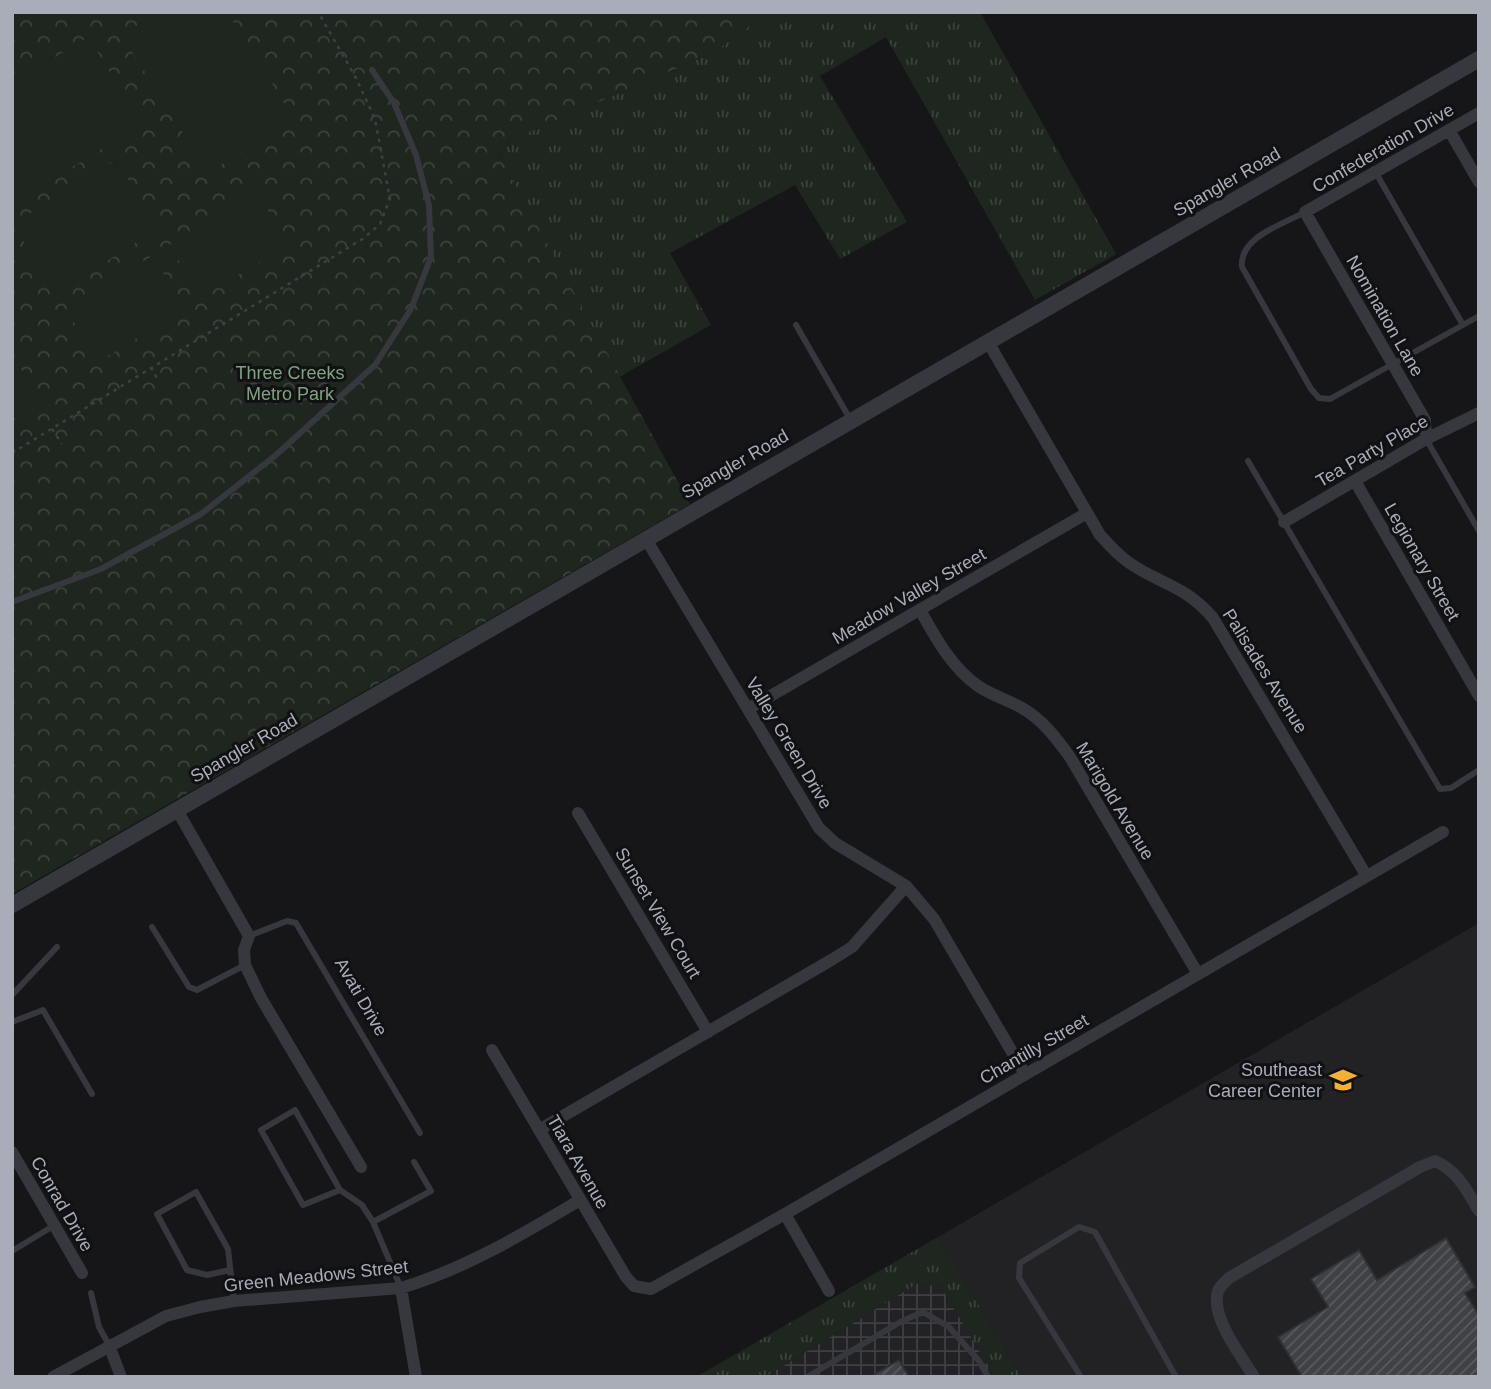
<svg xmlns="http://www.w3.org/2000/svg" width="1491" height="1389" font-family="Arial,sans-serif">
  <defs>
    <pattern id="industrial-grid" width="8" height="8" patternUnits="userSpaceOnUse" patternTransform="scale(1.75)"><rect width="8" height="8" fill="#222225"/><path d="M0 4h8M4 0v8" fill="none" stroke="#3f3f43"/></pattern>
    <pattern id="grass-tufts" width="24" height="20" patternUnits="userSpaceOnUse" patternTransform="scale(1.75)"><rect width="24" height="20" fill="#1e261f"/><path d="M3 7l-1-3M5 7V3M7 7l1-3M15 17l-1-3M17 17v-4M19 17l1-3" fill="none" stroke="#3c433d"/></pattern>
    <pattern id="forest-crowns" width="20" height="18" patternUnits="userSpaceOnUse" patternTransform="scale(1.75)"><rect width="20" height="18" fill="#1e261f"/><path d="M2 6a3 3 0 1 1 6 0M12 15a3 3 0 1 1 6 0" fill="none" stroke="#3c433d"/></pattern>
    <pattern id="building-hatch" width="6" height="6" patternUnits="userSpaceOnUse" patternTransform="scale(1.75)"><rect width="6" height="6" fill="#404145"/><path d="M-1 1l2-2M0 6l6-6M5 7l2-2" fill="none" stroke="#595a5e"/></pattern>
  </defs>
  <rect width="100%" height="100%" fill="#161618"/>
  <!-- built -->
  <path fill="#222225" d="M1479,923V1377H1022L938,1237Z"/>
  <!-- industrial -->
  <path fill="url(#industrial-grid)" d="M918,1283L941,1287L995,1377H765Z"/>
  <!-- grass -->
  <path fill="url(#grass-tufts)" d="M768,12H980L1116,254L1035,300L886,37L820,76L907,222L840,259L795,185L670,253L711,325L619,377L499,156L509,141L714,52Z
    M938,1237L1022,1377H995L941,1287L918,1283L765,1377H696Z"/>
  <!-- forest -->
  <path fill="url(#forest-crowns)" d="M12,12H768L714,52L509,141L499,156L690,504L12,894Z"/>
  <!-- pitch -->
  <path fill="#1e261f" d="M158,12H227L294,119L208,173L122,35Z
    M88,37L142,124L12,204V84Z
    M116,160L159,228L56,293L13,224Z
    M256,191L288,244L202,297L169,245Z
    M152,256L185,308L98,362L66,309Z
    M12,356L41,399L12,419Z"/>
  <!-- building -->
  <path fill="url(#building-hatch)" stroke="#303034" stroke-width="2" d="M1446,1238L1475,1287L1465,1293L1479,1315V1377H1302L1278,1337L1328,1307L1311,1279L1359,1250L1377,1280Z
    M899,1360L909,1377H870Z"/>
  <g fill="none" stroke-linecap="round" stroke-linejoin="round">
    <!-- path -->
    <path stroke="#3d3f44" stroke-width="2.5" stroke-dasharray="3.5 5" stroke-linecap="butt" d="M151,367L159,382
      M52,429L62,444
      M12,453L364,238L380,224L390,199L375,119L356,78L318,12"/>
    <!-- service -->
    <path stroke="#37383d" stroke-width="6" d="M1376,173L1463,325
      M1305,212C1282,225 1239,237 1242,267L1311,389L1319,398L1330,399L1479,316
      M796,325L850,419
      M1426,439L1479,531
      M1248,461L1440,789L1451,788L1479,770
      M12,602L101,569L201,514L276,455L375,365L411,309L431,257L429,205L416,155L394,103L372,70
      M152,927L189,987L197,990L245,965
      M249,936L287,921L296,923L420,1133
      M12,995L57,947
      M12,1022L43,1010L92,1094
      M340,1190L303,1205L261,1130L295,1110L340,1190L362,1205L373,1222L401,1288
      M373,1222L431,1191L414,1162
      M12,1251L55,1225
      M230,1270L207,1275L187,1270L157,1214L196,1192L228,1249L234,1301
      M91,1293L99,1327L109,1345
      M807,1377L902,1321L923,1312L949,1327L979,1361L988,1377
      M1081,1377L1019,1278L1020,1263L1079,1227L1095,1232L1176,1377"/>
    <!-- minor -->
    <path stroke="#37383d" stroke-width="12" d="M1449,130L1479,182
      M988,342L1100,535C1109,545 1117,554 1128,562C1159,584 1185,585 1213,618L1366,875
      M1426,439L1425,420L1305,212L1479,113
      M1355,481L1479,696
      M1284,522L1426,439L1479,413
      M646,539L819,828L835,843L906,886L934,919L1025,1074
      M920,610C936,638 951,667 978,686C991,695 1008,700 1022,708C1042,719 1057,739 1070,757L1198,974
      M748,709L1087,513
      M177,810L249,936L244,950L245,965L261,998L361,1167
      M578,813L708,1032
      M492,1050L626,1277L634,1286L651,1289L785,1214L1443,832
      M539,1130L833,959L852,947L906,886
      M12,1152L82,1273
      M785,1214L829,1291
      M401,1288L416,1377
      M109,1345L121,1377
      M53,1377L166,1316L200,1307L234,1301L401,1288C467,1268 521,1235 580,1200
      M1254,1377C1241,1355 1210,1317 1218,1291C1220,1286 1225,1282 1229,1278L1420,1167L1435,1161C1458,1171 1467,1191 1479,1211"/>
    <!-- tertiary -->
    <path stroke="#37383d" stroke-width="16" d="M12,905L1479,59"/>
  </g>
  <!-- icons -->
  <defs>
    <g id="school-bare" transform="scale(2.1)"><path d="M0-5L7-2L0 1L-7-2ZM-4 1L0 2.5L4 1V4Q0 6-4 4Z" fill="#f2b134" stroke="#111113" stroke-width="2.5" paint-order="stroke"/></g>
  </defs>
  <g fill-rule="evenodd">
    <use href="#school-bare" x="1343" y="1080"/>
  </g>
  <g text-anchor="middle" dominant-baseline="central" stroke-width="6" stroke-linejoin="round" paint-order="stroke">
    <!-- street labels -->
    <g font-size="18" fill="#a8adb8" stroke="#111113">
      <text transform="translate(1383 148) rotate(-30)">Confederation Drive</text>
      <text transform="translate(1227 182) rotate(-30)">Spangler Road</text>
      <text transform="translate(1385 316) rotate(60)">Nomination Lane</text>
      <text transform="translate(1372 451) rotate(-30)">Tea Party Place</text>
      <text transform="translate(735 464) rotate(-30)">Spangler Road</text>
      <text transform="translate(1422 562) rotate(60)">Legionary Street</text>
      <text transform="translate(909 596) rotate(-30)">Meadow Valley Street</text>
      <text transform="translate(1265 671) rotate(58)">Palisades Avenue</text>
      <text transform="translate(789 743) rotate(59)">Valley Green Drive</text>
      <text transform="translate(244 748) rotate(-30)">Spangler Road</text>
      <text transform="translate(1115 801) rotate(59)">Marigold Avenue</text>
      <text transform="translate(658 913) rotate(59)">Sunset View Court</text>
      <text transform="translate(361 997) rotate(60)">Avati Drive</text>
      <text transform="translate(1034 1049) rotate(-30)">Chantilly Street</text>
      <text transform="translate(578 1162) rotate(60)">Tiara Avenue</text>
      <text transform="translate(62 1204) rotate(60)">Conrad Drive</text>
      <text transform="translate(316 1276) rotate(-6)">Green Meadows Street</text>
    </g>
    <!-- park labels -->
    <g font-size="18" fill="#7fa381" stroke="#111113">
      <text x="290" y="373">Three Creeks<tspan x="290" dy="21">Metro Park</tspan></text>
    </g>
    <!-- poi labels -->
    <g font-size="18" fill="#a8adb8" stroke="#111113" text-anchor="end">
      <text x="1322" y="1070">Southeast<tspan x="1322" dy="21">Career Center</tspan></text>
    </g>
  </g>
  <!-- border -->
  <rect width="1491" height="1389" fill="none" stroke="#a8adb8" stroke-width="28"/>
</svg>
